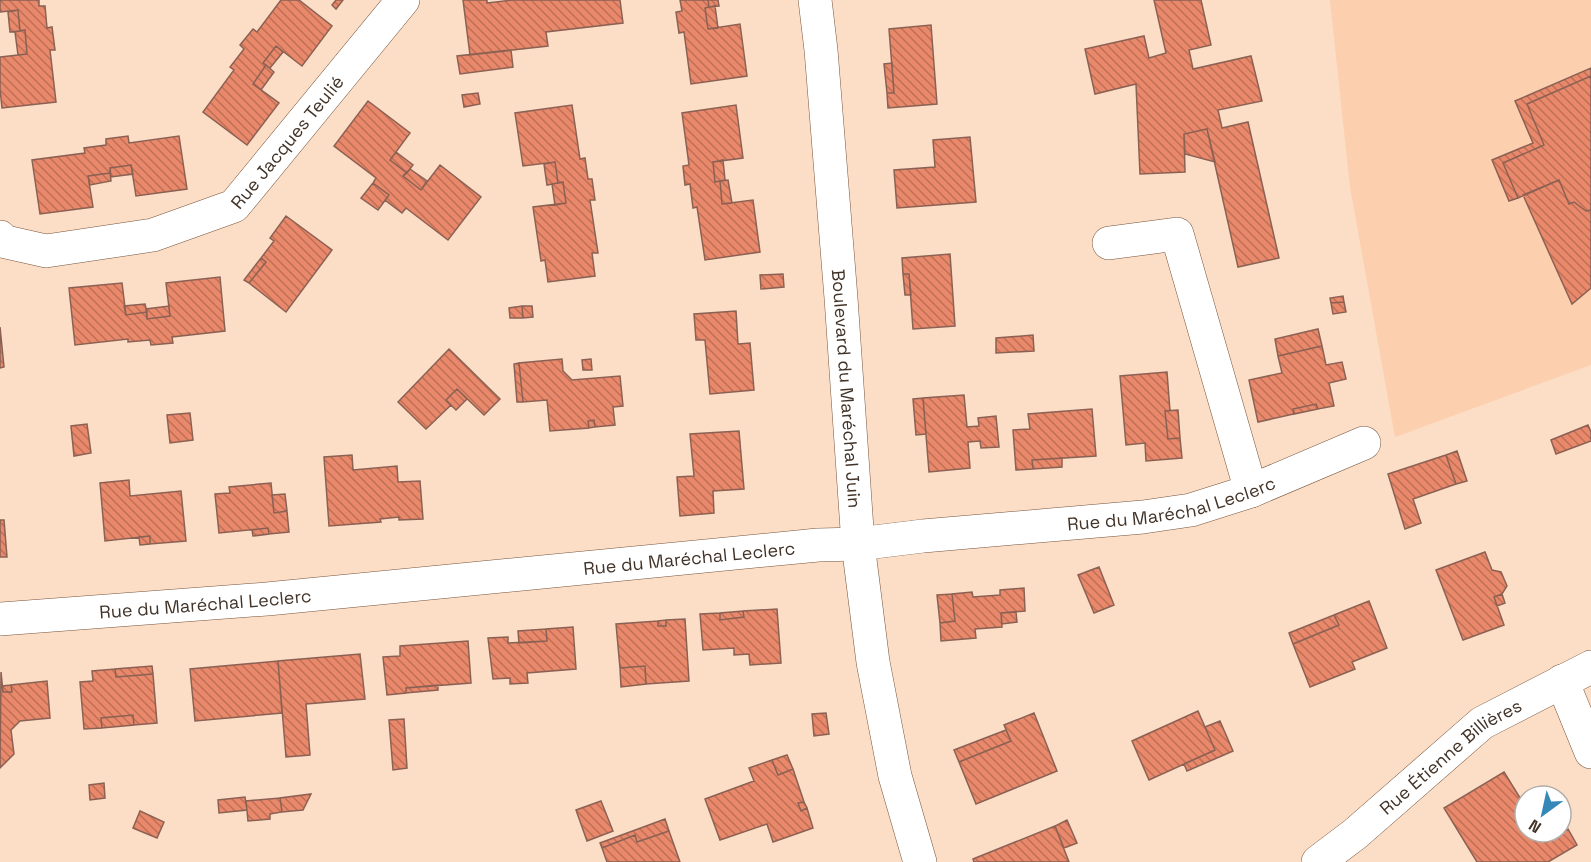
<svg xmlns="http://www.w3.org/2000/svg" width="1591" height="862" font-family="'Space Grotesk',sans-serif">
  <defs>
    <pattern id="building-back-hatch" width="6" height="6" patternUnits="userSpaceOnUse" patternTransform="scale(1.5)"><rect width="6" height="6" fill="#e9886a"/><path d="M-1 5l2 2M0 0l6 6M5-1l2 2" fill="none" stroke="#be7057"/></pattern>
  </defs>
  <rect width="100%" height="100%" fill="#fcddc6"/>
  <!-- built -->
  <path fill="#fccfae" d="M1330,0H1591V365L1395,437L1350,187Z"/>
  <!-- building -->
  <path fill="url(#building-back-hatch)" stroke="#8b6154" stroke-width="1.5" d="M0,0H39V6H45L47,28L52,27L55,50H50L56,102L2,108L0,89V57L27,54L25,30L20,31L18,10L0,12Z
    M281,0H299L332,26L302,66L276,46L263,63L266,65L253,84L279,103L247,145L203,112L234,70L230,67L244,49L240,45L253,29L257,32Z
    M336,0H343L336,9L332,5Z
    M463,0H487V3L513,0H620L623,23L546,32L548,46L470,55Z
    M680,0H708L709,7L705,8L708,29L740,24L747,76L691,84L684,32L679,33L676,12L682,11Z
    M708,0H718L719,6L709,7Z
    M1154,0H1201L1211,45L1189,50L1193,69L1251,56L1262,101L1218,110L1222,128L1248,122L1279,258L1238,267L1207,129L1184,134L1185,172L1140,174L1136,84L1095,94L1085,49L1144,36L1149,58L1166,53Z
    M715,6L718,28L708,29L705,8Z
    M18,10L20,31L10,32L8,12Z
    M931,25L937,104L888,108L887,93H894L889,29Z
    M25,30L27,54L18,55L15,32Z
    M276,46L283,52L270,68L263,63Z
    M511,50L513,67L460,74L457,56Z
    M892,63L894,93H887L884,64Z
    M266,65L274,72L261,90L253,84Z
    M1591,68V76L1527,104L1544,145L1503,163L1518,198L1509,201L1492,160L1533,143L1515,101Z
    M1591,76V210L1586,211L1574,202L1569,204L1559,180L1518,198L1503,163L1544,145L1527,104Z
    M478,93L480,104L464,107L462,95Z
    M368,101L410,133L390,160L407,173L403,176L421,190L440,165L481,197L448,240L406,208L402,213L385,200L389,195L373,183L376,178L334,146Z
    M572,105L580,159L585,158L588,179H592L595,200H590L598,253H592L595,276L548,282L545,260L541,261L533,207L566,203L563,182L558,183L555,162L523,166L515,113Z
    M736,105L743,158L713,162L715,182L720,181L722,204L753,200L760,252L705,260L697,207L693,208L690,184L685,185L683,166L689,165L682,113Z
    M1207,129L1215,162L1185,154L1184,134Z
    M128,136L129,143L179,136L187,189L136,196L131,165L110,168V173L88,176L93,207L40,214L32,160L85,153L84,148L106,145V139Z
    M970,137L976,202L897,208L894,170L935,167L933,140Z
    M396,152L413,165L407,173L390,160Z
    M723,160L725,180L715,182L713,162Z
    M555,162L558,183L547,185L544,164Z
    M131,165L133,174L111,177L110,168Z
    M410,169L427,181L421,190L403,176Z
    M110,173L111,181L90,185L88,176Z
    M728,180L732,203L722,204L720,181Z
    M1559,180L1569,204L1574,202L1586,211L1591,210V288L1572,304L1523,195Z
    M563,182L566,203L555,205L552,184Z
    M373,183L389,195L378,210L361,198Z
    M286,216L332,250L286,312L249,283L266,262L261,258L274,241L270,238Z
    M950,254L955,326L913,329L909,274H903L902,258Z
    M261,258L266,262L249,283L244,280Z
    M783,274L784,287L761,289L760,275Z
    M903,274H909L911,295H905Z
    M220,277L225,331L172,337L173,343L151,345L150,340L128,342V339L75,345L69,288L122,283L126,315L147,312V319L170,316L166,283Z
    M1343,296L1344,302L1331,303L1330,298Z
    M1344,302L1346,312L1333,314L1331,303Z
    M145,304L147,312L126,315L124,306Z
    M169,306L170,316L147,319L146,309Z
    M522,306L523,318H510L509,308Z
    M522,306H532L533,317L523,318Z
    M736,311L738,344L750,343L754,390L710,394L705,340H696L694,314Z
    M0,327L4,367L0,368Z
    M1318,329L1322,346L1278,356L1275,339Z
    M1033,335L1034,351L996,353V338Z
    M1322,346L1326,365L1342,362L1346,379L1329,383L1334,406L1318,409L1316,404L1293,409L1294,414L1258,422L1249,380L1282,373L1278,356Z
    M449,349L500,399L484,415L457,389L446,400L451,405L426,429L398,402Z
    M562,359L563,371L572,380L620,376L623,406L613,407L615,425L595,427L594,420L588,421L589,428L550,431L547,400L523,402L519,363Z
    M591,359L592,370H583L582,360Z
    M519,363L523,402H517L514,364Z
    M1167,372L1170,411H1165L1168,439L1180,438L1182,458L1146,461L1145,443L1126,445L1120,376Z
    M457,389L467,399L456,410L446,400Z
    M964,395L967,427L979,426L978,418L996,416L999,447L981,448L980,441L968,442L970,468L929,472L923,398Z
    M923,398L926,434L916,435L913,399Z
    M1316,404L1318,409L1294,414L1293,409Z
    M1092,409L1096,456L1032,460L1033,469L1016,470L1013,430L1030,429L1028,414Z
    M1178,410L1180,438L1168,439L1165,411Z
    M190,413L193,440L170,443L167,415Z
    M594,420L595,427L589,428L588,421Z
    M87,424L91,453L74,456L71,426Z
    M1588,425L1591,432V441L1556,454L1551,440Z
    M739,431L744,489L713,491L714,513L680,516L677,477L694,476L690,434Z
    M1457,451L1467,481L1456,484L1446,455Z
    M352,455L353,470L397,466L398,482L420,481L423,519L399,520V517L380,519L381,522L329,526L324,457Z
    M1446,455L1456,484L1413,499L1421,523L1405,529L1388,474Z
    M1062,458V467L1033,469L1032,460Z
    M129,480L130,496L181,491L186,541L150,544V536L105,541L100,483Z
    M271,483L274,513L287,511L289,532L269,534L268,528L219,533L215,494L230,493L229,487Z
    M285,494L287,511L274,513L272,495Z
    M0,520H4L7,557H0Z
    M268,528L269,534L253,536L252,530Z
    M150,536V544L140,545L139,537Z
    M1485,552L1492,570L1501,572L1507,586L1502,594L1494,597L1504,625L1463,640L1436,570Z
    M1099,567L1114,605L1094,613L1078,575Z
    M1024,588L1025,611L1001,613L1002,627L975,629L976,638L941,641L940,623L955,621L952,594L972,592L973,597L1000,595V590Z
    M952,594L955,621L940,623L937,595Z
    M1502,594L1505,603L1497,606L1494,597Z
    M1369,601L1387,648L1352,662L1355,669L1310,687L1293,644L1339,625L1334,615Z
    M777,609L781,663L750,665L749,654L734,655V648L703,650L700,614L720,613V620L744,617L743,611Z
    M743,611L744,617L720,620V613Z
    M1016,612L1017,622L1002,624L1001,613Z
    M1334,615L1339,625L1293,644L1289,633Z
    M685,619L689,681L646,684L645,666L620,668L616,624L658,621V626H666V620Z
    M666,620V626H658V621Z
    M573,627L576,669L527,673L528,683L510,684V678L493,679L488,638L508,637V643L547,641L546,629Z
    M546,629L547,641L519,643L518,631Z
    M468,641L471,683L406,688V693L387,695L383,657L400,656V646Z
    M360,654L365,699L306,704L310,755L286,757L278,661Z
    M278,661L282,713L195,721L190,669Z
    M152,666L153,674L116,677L115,669Z
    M645,666L646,684L621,687L620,668Z
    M115,669L116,677L153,674L157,723L134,725L133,715L101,718L102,728L84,729L80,682L93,681L92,671Z
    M1,672L3,692H12L11,685L47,681L50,718L20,721L11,730L14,754L0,768Z
    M11,685L12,692H3L2,686Z
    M438,685V690L406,693V688Z
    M1198,711L1215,750L1149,780L1132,741Z
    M826,713L829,734L814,736L812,714Z
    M1034,713L1057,771L976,804L959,762L1011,741L1004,725Z
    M133,715L134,725L102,728L101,718Z
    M404,719L407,768L393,770L389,720Z
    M1220,721L1233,751L1187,771L1184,764L1215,750L1205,727Z
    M1006,730L1011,741L959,762L954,750Z
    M787,755L793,769L778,775L772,760Z
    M772,760L778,775L793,769L804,802L798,803L801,811L807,808L813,828L773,842L767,824L720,840L705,799L754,781L749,768Z
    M1504,772L1525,806V832H1541L1547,842L1568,829L1577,845L1548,862H1477L1444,808Z
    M104,783L105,798L90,800L89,785Z
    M311,794L303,810L282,812L280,798Z
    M245,797L247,810L219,813L218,800Z
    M280,798L282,812L270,814V819L248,821L246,801Z
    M601,801L613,831L587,841L576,810Z
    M804,802L807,808L801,811L798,803Z
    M140,811L164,822L157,838L133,828Z
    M665,819L669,831L637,842L635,835L602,848L600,843Z
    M1067,820L1077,843L1064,848L1055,826Z
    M1055,826L1069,862H974L973,859Z
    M669,831L680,862H607L602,848L635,835L637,842Z"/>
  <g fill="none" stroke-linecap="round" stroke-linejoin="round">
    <!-- minor casing -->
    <g stroke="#76553c" stroke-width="34">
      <g id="minor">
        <path id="s1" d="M815,0L821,50L841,298L858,544L873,662L895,776L920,862"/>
        <path id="s2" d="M0,237L2,241L46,251L153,235L234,206L403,0"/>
        <path d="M1109,243L1177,234L1251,491"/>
        <path id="s3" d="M0,619L267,599L818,545L858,544L923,536L1143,517L1191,510L1251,491L1364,443"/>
        <path d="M1562,681L1591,752"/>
        <path id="s4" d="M1318,862L1355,834L1482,723L1591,667"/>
      </g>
    </g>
    <!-- minor -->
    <use href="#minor" stroke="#fff" stroke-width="33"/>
  </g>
  <g text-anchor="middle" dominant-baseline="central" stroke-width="4.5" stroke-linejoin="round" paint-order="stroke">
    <!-- street labels -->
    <g font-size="18" fill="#423328" stroke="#fff">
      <text stroke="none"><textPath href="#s2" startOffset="327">Rue Jacques Teulié</textPath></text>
      <text stroke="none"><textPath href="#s1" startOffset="390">Boulevard du Maréchal Juin</textPath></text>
      <text stroke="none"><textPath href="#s3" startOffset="1178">Rue du Maréchal Leclerc</textPath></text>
      <text stroke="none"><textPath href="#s3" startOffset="692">Rue du Maréchal Leclerc</textPath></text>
      <text stroke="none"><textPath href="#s3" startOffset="206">Rue du Maréchal Leclerc</textPath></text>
      <text stroke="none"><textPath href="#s4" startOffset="170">Rue Étienne Billières</textPath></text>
    </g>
  </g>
  <!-- north arrow -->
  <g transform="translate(1543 814) rotate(213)"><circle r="28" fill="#ffffff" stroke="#b3ada9" stroke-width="1.5"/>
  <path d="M0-4.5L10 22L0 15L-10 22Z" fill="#3588b8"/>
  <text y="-9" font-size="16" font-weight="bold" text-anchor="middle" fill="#423328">N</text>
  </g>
</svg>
